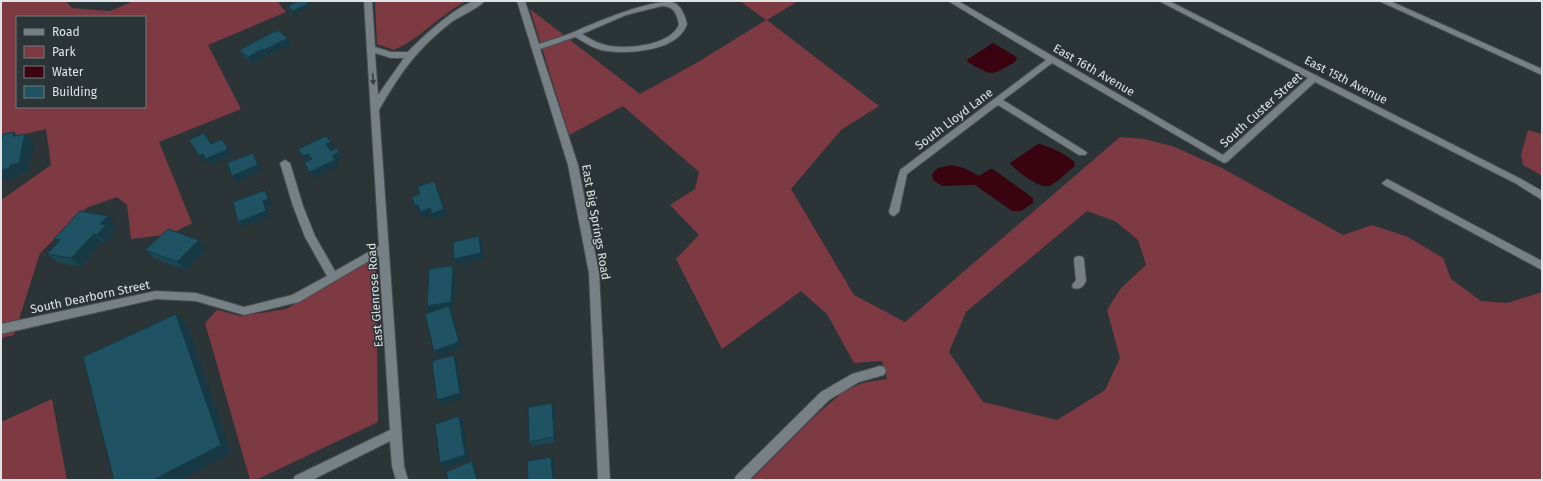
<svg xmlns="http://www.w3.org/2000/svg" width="1543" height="481" font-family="'Fira Sans',sans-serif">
  <rect width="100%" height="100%" fill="#2b3437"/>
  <!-- green -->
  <path fill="#7d3a43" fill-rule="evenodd" d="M1,1H66L72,8L110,11L134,1H277L286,12L208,45L241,109L159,142L192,223L171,234L131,239L127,205L117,197L86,208L40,253L14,335L1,338V200L51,165L46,129L1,140ZM17,17H145V107H17Z
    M375,1H466C440,15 421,38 394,50L377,44Z
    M740,1H798L767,20L879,106L841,130L791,189L854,295L905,322L1120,137L1144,139L1172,146L1222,168L1343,235L1372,225L1408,237L1443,258L1451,279L1481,301L1507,303L1542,292V480H751L816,415L843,392L862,383L887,379L882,361L854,363L827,314L801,291L722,349L676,259L699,235L670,205L695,189L699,172L623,106L569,135L530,9L640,94L698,62L766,20ZM1087,211L1115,221L1138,240L1146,265L1121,288L1107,310L1120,358L1105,390L1057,420L983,402L949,352L966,312Z
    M1528,130L1542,134V176L1523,165L1521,155Z
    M376,258L378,422L256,480H250L205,323L217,310L241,316L286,309Z
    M52,399L67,480H1V422Z"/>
  <!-- water -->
  <path fill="#390410" d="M993,43L1015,56L1017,59L1015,62C989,77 994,76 967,62L968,59Z
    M1038,144C1047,145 1070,156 1075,163L1074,167C1066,173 1057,183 1049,186C1040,189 1014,170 1010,163Z
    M951,165L964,168L979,176L990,169H993L1033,198V203L1021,211H1012L975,185L942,186L933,180L932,174L938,168Z"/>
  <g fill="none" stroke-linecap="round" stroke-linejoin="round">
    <!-- minor casing -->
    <g stroke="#484f52" stroke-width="2">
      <path id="minor" d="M364,1H372L375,47L391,52H408C421,38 457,5 475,1C478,0 482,1 485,1C476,10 459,16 449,24C417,49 399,75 379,110L404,466L408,480H396L392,466L390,441L312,480H293L295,476L390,430L379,255L299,302L244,315L196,301L156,299L1,334V324L156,291L196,293L244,307L292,295L327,276L305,237L293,206L280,163L285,160L290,163L303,206L315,236L335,271L379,246ZM375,53L391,58H404L378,95Z
        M517,1H525L539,44C550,40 562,37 574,32C596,22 649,0 672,2C681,4 685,16 687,24C678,52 625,55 601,50C591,47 584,42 575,37L540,49L578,165L599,273L610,480H598L589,273L568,165ZM662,6C675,7 676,13 679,24C672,46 621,51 602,44C595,42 589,38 582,34L626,15Z
        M948,1H958L1223,155L1308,78L1159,1H1169L1521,179L1542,191V200L1515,183L1315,82L1227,162L1224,163L1052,63L1003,100L1085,151L1087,153L1085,155H1079L998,105L907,174L899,212L894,216L891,215L889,212L900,170L1046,60Z
        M1379,1H1390L1542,69V75Z
        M1387,179L1542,261V270L1384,185L1382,183Z
        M1079,256L1083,257L1084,260L1086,281C1083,287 1080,290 1073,288L1072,285L1076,280L1074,260L1075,257Z
        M880,366L884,367L886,371L884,375L859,382L829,400L749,480H734L736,476L821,392L852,374Z"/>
    </g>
    <!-- minor -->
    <use href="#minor" fill="#778185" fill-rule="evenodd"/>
  </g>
  <!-- wall -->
  <path fill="#1b4755" d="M288,6L309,7L294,14L289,9Z
    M288,38L291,44L268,56L266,55L252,63L243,56L239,50Z
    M108,216L116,225L111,230L114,233L106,243L102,242L81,267L57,262L47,254L58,242L54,239Z
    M206,249L185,270L154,258L145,250Z
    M552,403L555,408L556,442L532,446L529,442Z"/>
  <!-- shaded-wall -->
  <path fill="#163945" d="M308,4L309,7L294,14L293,11Z
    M288,38L291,44L268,56L264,50Z
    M263,49L266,55L252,63L248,57Z
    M14,132L23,141L13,136Z
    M25,134L34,142L28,172L19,174L18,177L1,181V170Z
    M222,139L232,155L211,165L207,160L203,162L199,156Z
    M331,142L335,148L329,150L326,144Z
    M339,152L342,158L336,161L339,166L314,178L310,172L332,156Z
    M253,153L257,159L262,171L236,182L232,176Z
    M308,154L312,160L307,162L303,156Z
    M434,181L437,187L447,215L434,220L432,215L423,218L420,212Z
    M265,190L269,196L272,205L267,207L270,217L243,227L238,222L263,201Z
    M418,205L421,211L418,212L415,206Z
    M108,216L116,225L111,230L114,233L106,243L97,235L100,224Z
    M94,234L102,242L81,267L71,258Z
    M479,236L482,242L484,259L457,265L454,259Z
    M199,240L206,249L185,270L177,262Z
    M453,265L456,271L454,308H451L452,311L462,348L437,357L434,351L450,308L430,312L427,306Z
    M176,314L187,324L231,453L181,480H153Z
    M454,355L457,360L463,398L441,405L437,400Z
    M552,403L555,408L556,442L554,437Z
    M459,416L463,421L469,460L443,468L440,463Z
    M551,457L554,461L555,480H553Z
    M472,461L475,466L479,480H477Z"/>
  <!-- building -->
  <path fill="#1f5263" stroke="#163945" d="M298,1H305L308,4L293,11L288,6Z
    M277,30L288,38L264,50L263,49L248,57L239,50Z
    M14,132L13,136L25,134L19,163L10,165L9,168L1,170V138H2L3,134Z
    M204,133L211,144L222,139L228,149L206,159L203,154L199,156L189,140Z
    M326,136L331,142L326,144L331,151L336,148L339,152L332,156L335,160L310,172L304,163L312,159L308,154L303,156L298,149Z
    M253,153L258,165L232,176L227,163Z
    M434,181L444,209L432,214L430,208L420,212L418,205L415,206L412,197L420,194L417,187Z
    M265,190L268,199L263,201L266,211L238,222L233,202Z
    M80,211L108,216L100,224L106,225L97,235L94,234L71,258L47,254L60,240L54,239Z
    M168,229L199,240L177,262L145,250Z
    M479,236L481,253L454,259L453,242Z
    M453,265L451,302L427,306L429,269Z
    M449,306L459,342L434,351L425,314Z
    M176,314L221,445L153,480H114L83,357Z
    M454,355L460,393L437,400L432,361Z
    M552,403L554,437L529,442L528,407Z
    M459,416L465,455L440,463L435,424Z
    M551,457L553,480H528L527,461Z
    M472,461L477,480H448L446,472Z"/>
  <!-- one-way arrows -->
  <defs><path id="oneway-solid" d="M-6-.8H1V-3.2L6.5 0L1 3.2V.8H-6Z"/></defs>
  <use fill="#364043" href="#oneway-solid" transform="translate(373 79) rotate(86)"/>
  <g text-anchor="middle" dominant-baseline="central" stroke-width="3" stroke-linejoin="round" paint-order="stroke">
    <!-- street labels -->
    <g font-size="12" fill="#dfe4e6" stroke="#2b3437">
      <text transform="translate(1094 70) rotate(30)">East 16th Avenue</text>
      <text transform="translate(1346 80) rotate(27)">East 15th Avenue</text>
      <text transform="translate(1261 110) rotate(-42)">South Custer Street</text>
      <text transform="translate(954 119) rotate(-37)">South Lloyd Lane</text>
      <text transform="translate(596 222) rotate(80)">East Big Springs Road</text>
      <text transform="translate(375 295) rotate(-94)">East Glenrose Road</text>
      <text transform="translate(90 297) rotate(-12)">South Dearborn Street</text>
    </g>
  </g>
  <!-- border -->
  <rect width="1543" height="481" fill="none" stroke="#dfe4e6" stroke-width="4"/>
  <!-- legend -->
  <rect x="16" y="16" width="130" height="92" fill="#2b3437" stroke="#737a7d"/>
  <rect x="24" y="29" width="20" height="6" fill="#778185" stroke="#737a7d"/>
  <text x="52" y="36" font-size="12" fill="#dfe4e6">Road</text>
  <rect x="24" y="46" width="20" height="12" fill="#7d3a43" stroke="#737a7d"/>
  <text x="52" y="56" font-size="12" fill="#dfe4e6">Park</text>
  <rect x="24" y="66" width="20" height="12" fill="#390410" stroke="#737a7d"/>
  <text x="52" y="76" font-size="12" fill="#dfe4e6">Water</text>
  <rect x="24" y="86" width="20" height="12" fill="#1f5263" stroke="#737a7d"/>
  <text x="52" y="96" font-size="12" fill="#dfe4e6">Building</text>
</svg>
